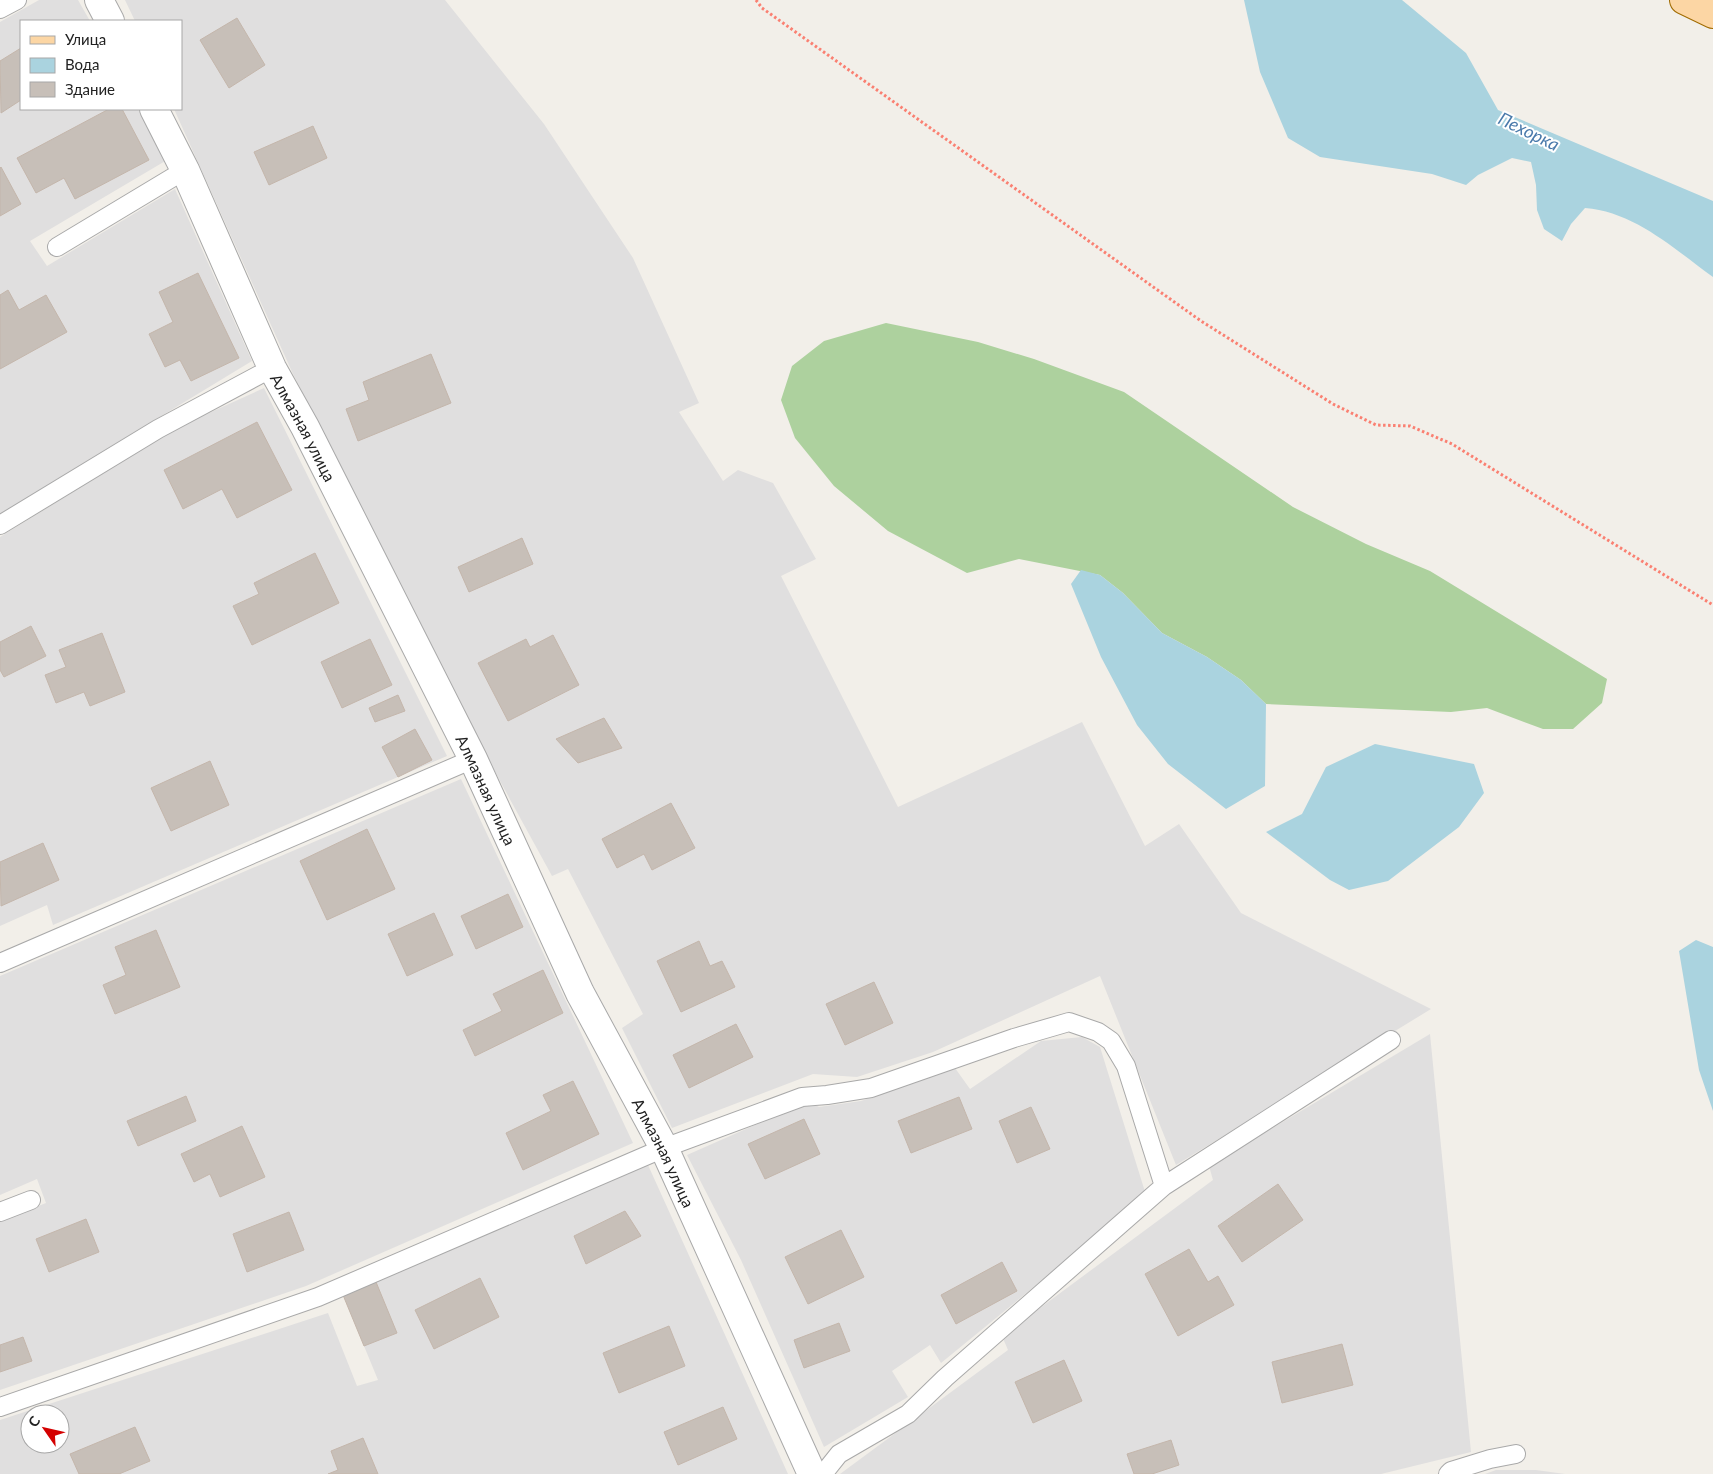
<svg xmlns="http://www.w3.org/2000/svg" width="1713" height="1474" font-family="Lato,sans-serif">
  <rect width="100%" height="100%" fill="#f2efe9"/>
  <!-- residential -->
  <path fill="#e0dfdf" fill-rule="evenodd" d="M39,0H78L90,21H21V109H138L167,160L30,241L47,266L175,189L252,361L0,514V22Z
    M125,0H445L544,124L633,258L699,403L679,412L723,481L738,470L773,483L816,559L781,576L898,807L1082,722L1145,846L1179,824L1241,913L1431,1009L1176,1165L1100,976L933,1052L857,1077L813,1074L672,1128L622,1028L643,1014L568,869L552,876L483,750L293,374L174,109H181V21H135Z
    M264,388L447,756L53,925L47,905L0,926V537L178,427Z
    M461,779L633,1143L306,1286L0,1390V1221L46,1203L37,1179L0,1195V976Z
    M1430,1034L1471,1452L1381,1474H840L1008,1350L1002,1336L1213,1180L1209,1166Z
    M1082,1037L1100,1047L1146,1195L941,1363L930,1345L892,1371L908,1397L824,1447L741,1260L687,1155L809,1101L819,1107L861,1101L955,1068L970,1089L1041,1041Z
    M648,1165L788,1474H0V1420L328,1313L357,1386L378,1380L343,1295ZM30,1414H60V1444H30Z
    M1496,1470H1536L1565,1474H1485Z"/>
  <!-- forest -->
  <path fill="#add19e" d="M886,323L978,342L1034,359L1124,392L1293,507L1366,544L1430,571L1607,679L1602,703L1573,729H1543L1487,708L1451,712L1266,704L1241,680L1207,657L1162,633L1123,593L1100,575L1019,559L967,573L888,531L834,486L795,438L781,400L792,366L824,341Z"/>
  <!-- water -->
  <path fill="#aad3df" d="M1244,0H1402L1466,53L1498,110L1713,201V277C1674,249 1635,212 1585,208L1571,224L1562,241L1544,229L1537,210L1536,185L1531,162L1512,158L1478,175L1466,185L1432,174L1320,157L1288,138L1260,72Z
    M1081,570L1100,575L1123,593L1162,633L1207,657L1241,680L1266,704L1265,786L1226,809L1168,764L1137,725L1101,657L1071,584Z
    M1375,744L1474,764L1484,793L1459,827L1388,881L1349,890L1330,880L1266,832L1302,814L1326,767Z
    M1696,940L1713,947V1111L1699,1070L1679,951Z"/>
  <!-- building -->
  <path fill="#c7bfb8" stroke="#c4b6ab" d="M237,18L265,65L229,88L200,40Z
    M21,48V100L1,113L0,61Z
    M109,109H122L149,160L75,199L64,178L36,193L17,158Z
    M313,126L327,158L269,185L254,152Z
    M1,167L21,204L0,216V168Z
    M198,273L239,358L191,381L180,360L165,367L149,334L173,322L159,292Z
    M8,290L19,310L46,295L67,332L0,369V295Z
    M431,354L451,403L358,441L346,409L369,400L363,382Z
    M257,422L292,490L237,518L222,489L183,509L164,470Z
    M522,538L533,564L469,592L458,567Z
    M315,553L339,603L252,645L233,606L259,594L254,583Z
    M31,626L46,656L4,677L0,670V642Z
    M102,633L125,692L90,706L84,692L56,703L45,675L66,667L59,650Z
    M553,635L579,685L508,721L478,663L526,639L530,647Z
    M370,639L392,685L342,708L321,662Z
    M398,695L405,711L375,722L369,708Z
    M604,718L622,748L578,763L556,739Z
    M415,729L432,760L398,777L382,747Z
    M210,761L229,805L171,831L151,788Z
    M671,803L695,848L652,870L644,854L617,868L602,839Z
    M367,829L395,889L327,920L300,861Z
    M43,843L59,880L1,906L0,862Z
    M508,894L523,927L476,949L461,916Z
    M434,913L453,955L407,976L388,934Z
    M156,930L180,987L115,1014L103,985L126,975L115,947Z
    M699,941L710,966L722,961L735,987L681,1012L657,961Z
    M543,970L563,1013L475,1056L463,1030L502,1011L493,994Z
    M874,982L893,1023L845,1045L826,1004Z
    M736,1024L753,1057L689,1088L673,1055Z
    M573,1081L599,1134L523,1170L506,1133L551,1111L543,1095Z
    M186,1096L196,1121L138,1146L127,1121Z
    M959,1097L972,1129L911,1153L898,1121Z
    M1031,1107L1050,1149L1017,1163L999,1121Z
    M804,1119L820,1154L765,1179L748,1144Z
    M242,1126L265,1177L220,1197L210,1174L194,1182L181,1154Z
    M1278,1184L1303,1220L1242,1262L1218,1226Z
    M625,1211L641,1236L586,1264L574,1236Z
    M289,1212L304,1250L247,1272L233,1234Z
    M86,1219L99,1252L49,1272L36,1239Z
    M841,1230L864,1277L808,1304L785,1257Z
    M1189,1249L1208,1282L1218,1276L1234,1305L1178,1336L1145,1274Z
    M1002,1262L1017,1291L956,1324L941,1295Z
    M480,1278L499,1317L434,1349L415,1310Z
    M376,1282L397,1333L364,1346L343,1295Z
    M839,1323L850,1351L804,1368L794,1340Z
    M669,1326L685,1366L619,1393L603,1353Z
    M23,1337L32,1361L0,1372V1345Z
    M1342,1344L1353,1385L1282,1403L1272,1362Z
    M1064,1360L1082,1401L1033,1423L1015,1382Z
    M723,1407L737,1439L678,1465L664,1432Z
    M135,1427L150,1461L119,1474H79L70,1454Z
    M363,1438L378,1474H328L338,1470L331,1451Z
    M1171,1440L1179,1465L1152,1474H1134L1127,1454Z"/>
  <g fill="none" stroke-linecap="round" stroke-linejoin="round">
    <!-- lane casing -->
    <g stroke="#a9a9a9" stroke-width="20">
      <path id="lane" d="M0,9L17,0
        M57,247L185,170
        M0,525L158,429L272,368
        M0,963L473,759
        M0,1212L31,1200
        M0,1407L318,1297L664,1148L802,1097L827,1095L871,1088L1014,1038L1069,1022L1098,1032L1111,1041L1126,1066L1164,1186
        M823,1474L839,1454L908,1414L945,1378L1164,1186L1391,1040
        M1448,1474L1451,1471L1490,1459L1516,1454"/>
    </g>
    <!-- street casing -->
    <g stroke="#a9a9a9" stroke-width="30">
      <g id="street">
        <path d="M99,0L110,21"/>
        <path id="s1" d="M154,109L185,170L272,368L305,427L473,759L580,993L664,1148L812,1474"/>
      </g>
    </g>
    <!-- primary casing -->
    <g stroke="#a06b00" stroke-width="30">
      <path id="primary" d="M1684,0L1713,14"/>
    </g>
    <!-- path -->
    <path stroke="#fa8072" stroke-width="3" stroke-dasharray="2.5 2.5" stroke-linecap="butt" d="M756,0L762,8L1201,321L1333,404L1376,425L1410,426L1452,444L1713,605"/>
    <!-- lane -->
    <use href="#lane" stroke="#fff" stroke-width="18"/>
    <!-- street -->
    <use href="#street" stroke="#fff" stroke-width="28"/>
    <!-- primary -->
    <use href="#primary" stroke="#fcd6a4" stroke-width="28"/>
  </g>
  <g text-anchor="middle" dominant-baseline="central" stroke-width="4" stroke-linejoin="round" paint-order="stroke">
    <!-- street labels -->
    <g font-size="16" fill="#222" stroke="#fff">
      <text stroke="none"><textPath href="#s1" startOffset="352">Алмазная улица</textPath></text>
      <text stroke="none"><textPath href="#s1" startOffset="758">Алмазная улица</textPath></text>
      <text stroke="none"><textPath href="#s1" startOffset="1162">Алмазная улица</textPath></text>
    </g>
    <!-- water labels -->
    <g font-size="18" font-style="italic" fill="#4a7aab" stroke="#fff">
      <text transform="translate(1529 131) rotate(26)">Пехорка</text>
    </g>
  </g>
  <!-- legend -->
  <rect x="20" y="20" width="162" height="90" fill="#ffffff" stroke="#a7a7a7"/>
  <rect x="30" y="36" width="25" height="8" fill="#fcd6a4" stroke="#a7a7a7"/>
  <text x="65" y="45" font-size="15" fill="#222222">Улица</text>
  <rect x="30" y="58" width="25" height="15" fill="#aad3df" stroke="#a7a7a7"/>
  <text x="65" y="70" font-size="15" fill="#222222">Вода</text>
  <rect x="30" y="82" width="25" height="15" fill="#c7bfb8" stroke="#a7a7a7"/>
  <text x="65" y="95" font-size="15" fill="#222222">Здание</text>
  <!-- north arrow -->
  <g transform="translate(45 1429) rotate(304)"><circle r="24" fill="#ffffff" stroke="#a7a7a7"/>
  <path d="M0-4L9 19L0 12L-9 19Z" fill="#d40000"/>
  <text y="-8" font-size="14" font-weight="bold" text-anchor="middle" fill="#222222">С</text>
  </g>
</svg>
